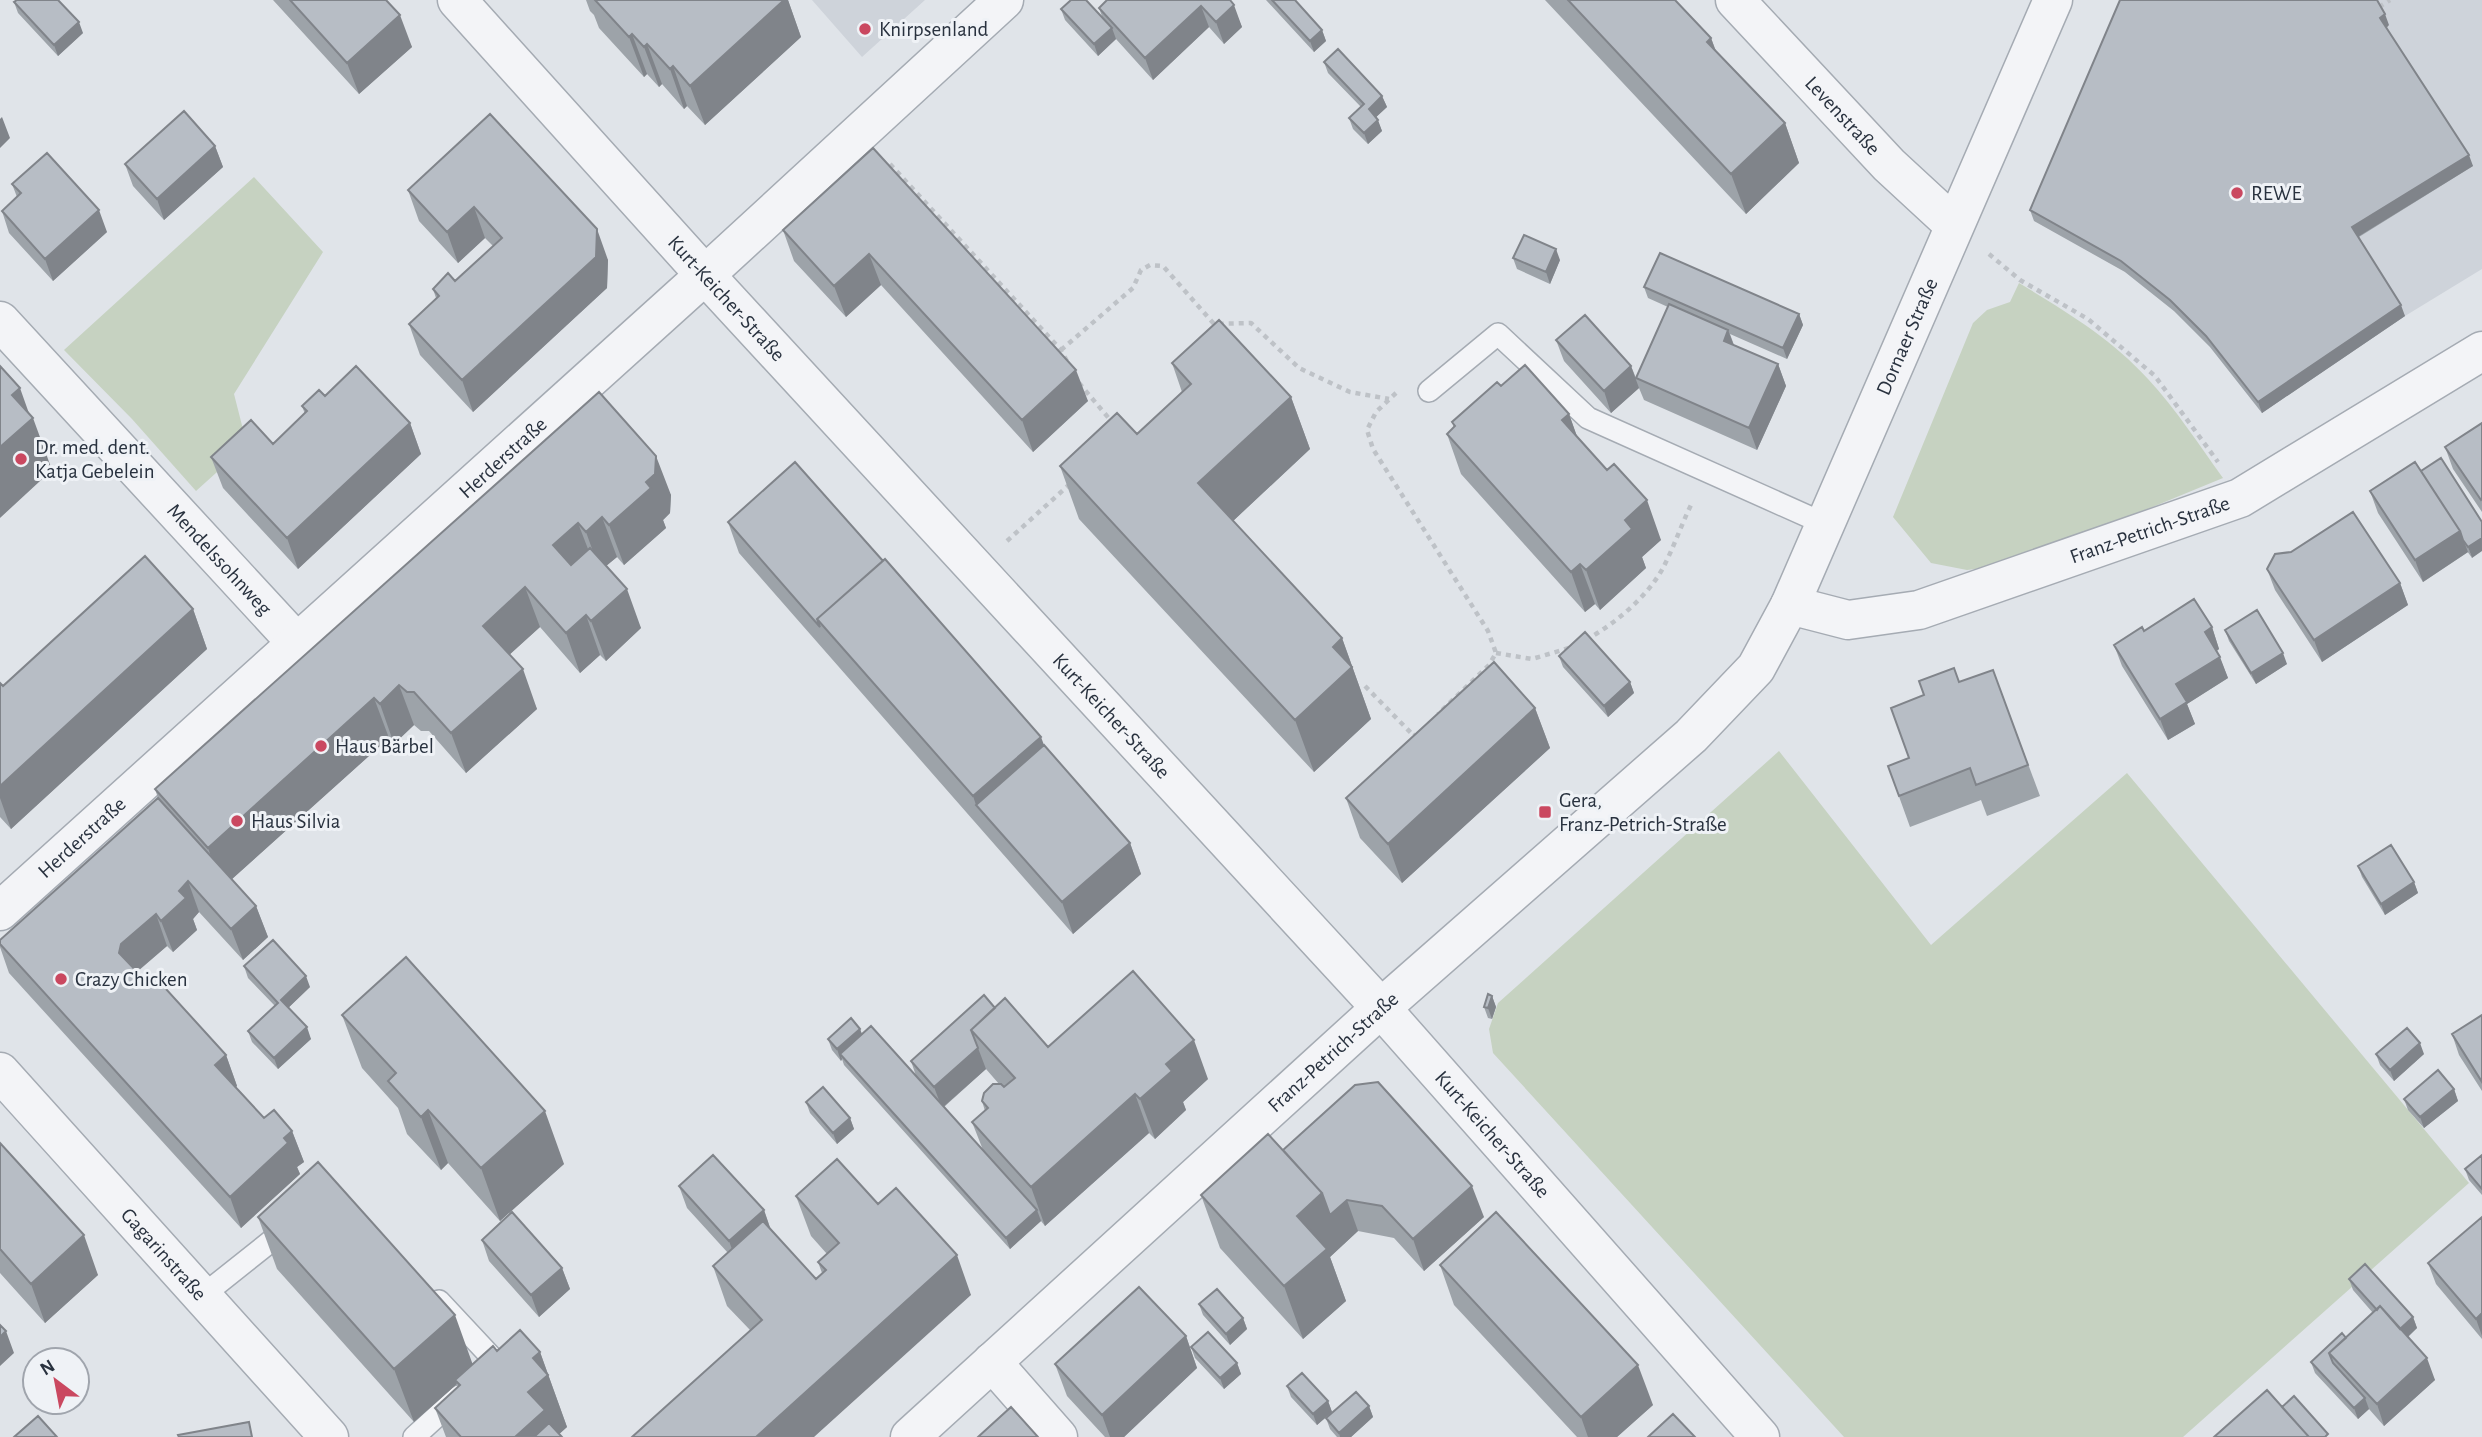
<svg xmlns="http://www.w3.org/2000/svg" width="2482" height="1437" font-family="'Alegreya Sans',sans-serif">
  <rect width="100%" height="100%" fill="#e0e4e9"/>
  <!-- built -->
  <path fill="#ced3da" d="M812,0H925L862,57Z
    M2128,0H2482V269L2405,316L2262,413L2210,347L2174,311L2125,272Z"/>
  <!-- green -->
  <path fill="#c6d2c1" d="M254,177L323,252L234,394L247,445L196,491L132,419L64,350Z
    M2019,283C2065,311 2111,338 2148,379C2176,409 2199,445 2223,478L2116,522L1990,567L1967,570L1931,563L1893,517L1973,323L1987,310L2010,302Z
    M1779,751L1931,945L2127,773L2469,1183L2183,1437H1844L1493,1053L1489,1029L1498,1003Z"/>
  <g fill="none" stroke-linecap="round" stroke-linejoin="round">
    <!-- service casing -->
    <g stroke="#a5abb3" stroke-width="24">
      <path id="service" d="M1429,391L1498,334L1588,418L1825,524
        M202,1296L290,1226
        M439,1301L496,1362L485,1371
        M414,1437L459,1396"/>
    </g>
    <!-- minor casing -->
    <g stroke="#a5abb3" stroke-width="41">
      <g id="minor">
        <path id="s1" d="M457,0L705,275L1381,1008L1760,1437"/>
        <path id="s2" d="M1735,0L1889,165L1954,225"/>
        <path id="s3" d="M0,321L296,642"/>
        <path id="s4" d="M1790,605L1848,620L1919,610L2240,498L2482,351"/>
        <path id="s5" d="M0,911L705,275L1004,0"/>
        <path d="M992,1362L1058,1437"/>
      </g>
    </g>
    <!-- tertiary casing -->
    <g stroke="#a5abb3" stroke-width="41">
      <g id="tertiary">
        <path id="s6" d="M0,1072L329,1437"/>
        <path id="s7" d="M910,1437L1381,1008L1691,736L1756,668L1790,605L2053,0"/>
      </g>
    </g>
    <!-- path -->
    <path stroke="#bec2c7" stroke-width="4.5" stroke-dasharray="5 5" stroke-linecap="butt" d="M2379,7L2390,0
      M890,164L1061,350L1068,363
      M1989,254L2020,280L2088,319L2155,376L2218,462
      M1061,350L1133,288L1141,270L1150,265L1163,266L1214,324L1251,323L1299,368L1350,392L1389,399
      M1079,383L1112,422
      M1396,393L1376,412L1367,430L1373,449L1488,631L1496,653L1489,665L1438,714
      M1007,541L1071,483
      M1586,640C1616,623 1650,595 1665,564C1675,544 1682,523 1692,503
      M1496,653L1532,659L1569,648
      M1365,686L1414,736L1416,734"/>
    <!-- service -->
    <use href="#service" stroke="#f3f4f7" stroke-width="21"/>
    <!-- minor -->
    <use href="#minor" stroke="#f3f4f7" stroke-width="38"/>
    <!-- tertiary -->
    <use href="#tertiary" stroke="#f3f4f7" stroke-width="38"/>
  </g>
  <!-- wall -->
  <path fill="#9da3a9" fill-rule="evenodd" d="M273,0H386L412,47L359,94Z
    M586,0H788L801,37L705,125L687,106L684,109L662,84L659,87L647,74L644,77L599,28L594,15L590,11Z
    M1230,0L1242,27L1224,44L1209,27L1153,80L1116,39L1098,56L1065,20L1061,9L1103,19L1099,8Z
    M1266,0H1295L1322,30L1326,41L1314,52Z
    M1545,0H1675L1711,38L1716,51L1785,123L1799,163L1746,214Z
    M14,2L83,33L58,56L18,13Z
    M2389,25L2386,28L2473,166L2359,237L2405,316L2262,413L2210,347L2174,311L2125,272L2034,221L2030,210Z
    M1324,62L1382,96L1387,107L1376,117L1382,131L1368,144L1353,129L1349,118L1361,107L1328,73Z
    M490,114L608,260L607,288L473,412L420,355L409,324L436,298L433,289L455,281L493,246L485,238L458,263L419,221L408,190Z
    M215,146L223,167L164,220L133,186L125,164Z
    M873,148L1088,401L1033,452L881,285L846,317L794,261L783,230Z
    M12,184L107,232L53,281L9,233L2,211L17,197Z
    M1513,258L1560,260L1550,284L1517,269Z
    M1644,287L1799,314L1803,325L1787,359L1730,334L1734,345L1778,364L1786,386L1757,450L1644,400L1639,388L1611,413L1564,361L1556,340L1631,366L1636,378L1668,307L1648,298Z
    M1172,363L1291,397L1310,449L1233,521L1342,638L1371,719L1314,772L1079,519L1060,466L1137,434L1182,392Z
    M1501,386L1569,414L1577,437L1661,540L1642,557L1646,568L1600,610L1595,604L1585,612L1461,474L1447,434L1454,428L1452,422Z
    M599,392L671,495L670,513L663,520L666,528L624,565L617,557L606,566L641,628L606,661L600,655L580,673L540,627L509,655L537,709L466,773L429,731H421L414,725L394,744L389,738L232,879L256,906L268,937L243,960L199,912L193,919L197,930L173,952L167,946L137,972L226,1055L237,1086L236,1087L264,1118L292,1131L304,1162L297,1167L300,1174L241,1228L9,973L0,947V940L158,798L155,789Z
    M325,396L410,423L421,454L298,569L223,488L211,457L273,444L305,414L302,406Z
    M2482,423V512L2453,469L2445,447Z
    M2441,458L2472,558L2467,551L2468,552L2423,582L2378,513L2370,491L2421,471Z
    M728,522L1044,745L1130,843L1141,874L1073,934L739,553Z
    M2267,569L2400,583L2408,605L2322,662L2275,590Z
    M193,609L207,649L11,829L0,817V683L3,686Z
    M2212,627L2219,649L2217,651L2228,678L2187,704L2195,724L2168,740L2122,666L2114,645L2144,631Z
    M2225,630L2287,664L2256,684L2229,641Z
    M1559,656L1630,682L1634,693L1608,717L1563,667Z
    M1993,670L2040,796L1987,816L1981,800L1910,827L1888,766L1909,758L1959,682Z
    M1535,708L1550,748L1402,883L1360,838L1346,798Z
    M2358,866L2414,882L2418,893L2385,915L2362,877Z
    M244,966L310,987L288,1008L311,1039L278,1069L252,1042L248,1031L275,1006L248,978Z
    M1492,996L1496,1007L1492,1019L1488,1018L1484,1007Z
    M995,1008L1048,1047L1208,1079L1183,1102L1186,1110L1155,1139L1149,1133L1045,1226L1041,1221L1010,1249L844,1065L842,1059L841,1061L832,1050L828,1039L860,1029L862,1034L916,1076L911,1061ZM986,1069L999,1084L982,1101L985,1111L972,1122L983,1150L944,1107Z
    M342,1015L564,1164L500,1221L448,1163L441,1170L407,1134L398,1108L362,1068Z
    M2482,1015V1091L2459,1055L2452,1034Z
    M2376,1054H2424L2394,1081L2380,1065Z
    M2454,1089L2458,1101L2424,1128L2408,1110L2404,1099Z
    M806,1102L850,1118L854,1129L837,1144L810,1113Z
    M0,1143L98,1275L45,1323L0,1273Z
    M1283,1150L1484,1217L1424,1271L1394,1238L1358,1231L1330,1257L1346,1301L1303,1339L1220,1248L1201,1195Z
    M2482,1155V1195L2469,1180L2465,1169Z
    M679,1186L764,1210L771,1230L816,1279L822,1273L818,1262L827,1254L811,1236L796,1196L878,1204L971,1295L750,1330L727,1306L713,1266L728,1253L687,1208Z
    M258,1217L473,1364L497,1351L540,1352L567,1427L559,1434L562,1437H446L435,1408L458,1387L457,1384L414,1422L277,1269Z
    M2482,1217V1339L2436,1284L2428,1263Z
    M482,1240L562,1268L570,1289L539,1317L489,1261Z
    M1440,1265L1653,1405L1617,1437H1577L1454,1305Z
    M2349,1279L2413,1317L2417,1328L2408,1337L2435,1380L2384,1426L2369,1409L2358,1419L2315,1373L2311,1362L2346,1338L2373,1313L2353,1290Z
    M1199,1304L1243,1318L1247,1329L1230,1345L1203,1315Z
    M1186,1336L1197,1368L1124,1437H1105L1067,1396L1055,1364Z
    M1191,1347L1237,1363L1241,1374L1224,1389L1195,1358Z
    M1287,1386L1328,1401L1332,1412L1317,1425L1291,1397Z
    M1369,1406L1373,1417L1351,1437H1337L1330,1429L1326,1418Z"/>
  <!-- shaded-wall -->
  <path fill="#80848a" d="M784,0H788L801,37L705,125L690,86Z
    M1234,5L1242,27L1224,44L1216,22Z
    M1201,6L1209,27L1153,80L1145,58Z
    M2385,14L2389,25L2384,30L2380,18Z
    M400,15L412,47L359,94L347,63Z
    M79,22L83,33L58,56L54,45Z
    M1112,28L1116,39L1098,56L1094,44Z
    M1322,30L1326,41L1314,52L1310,41Z
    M632,34L647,74L644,77L629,37Z
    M1711,38L1725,77L1707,42Z
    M647,44L662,84L659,87L644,47Z
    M673,66L687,106L684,109L670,69Z
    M1382,96L1387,107L1373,120L1369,109Z
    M2,117L10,138L0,148V119Z
    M1378,120L1382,131L1368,144L1364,133Z
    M1785,123L1799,163L1746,214L1731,174Z
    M215,146L223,167L164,220L157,199Z
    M2469,155L2473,166L2356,238L2352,227Z
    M474,207L485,238L458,263L447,232Z
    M99,210L107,232L53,281L45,259Z
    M597,229L608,260L607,288L473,412L462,380Z
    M1556,249L1560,260L1550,284L1546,272Z
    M869,254L881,285L846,317L834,286Z
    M2401,305L2405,316L2262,413L2258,402Z
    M1799,314L1803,325L1787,359L1783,348Z
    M1728,330L1736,351L1724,341Z
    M1778,364L1786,386L1757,450L1749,428Z
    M1631,366L1639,388L1611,413L1604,391Z
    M1076,370L1088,401L1033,452L1022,420Z
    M20,388L31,419L33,418L52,470L0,518V447L12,395Z
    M1291,397L1310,449L1217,536L1198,483Z
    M1569,414L1583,453L1562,420Z
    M410,423L421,454L298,569L287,538Z
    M656,456L671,495L670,513L663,520L666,528L624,565L609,525L646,482Z
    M1647,500L1661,540L1642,557L1646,568L1600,610L1586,570L1625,520Z
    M602,517L617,557L600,571L586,532Z
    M578,523L593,562L568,584L553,545Z
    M2460,531L2468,552L2423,582L2415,560Z
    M2482,538V551L2472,558L2468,547Z
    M1580,564L1595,604L1585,612L1571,572Z
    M2400,583L2408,605L2322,662L2314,640Z
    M525,587L540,627L498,665L483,626Z
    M627,589L641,628L606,661L591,621Z
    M193,609L207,649L11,829L0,798V786Z
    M586,615L600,655L580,673L566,633Z
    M2212,627L2219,649L2213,653L2205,632Z
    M1342,638L1371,719L1314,772L1295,720L1333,647Z
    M2283,653L2287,664L2256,684L2251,673Z
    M2220,657L2228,678L2187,704L2195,724L2168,740L2160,719L2176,684Z
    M523,669L537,709L466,773L451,733Z
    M1630,682L1634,693L1608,717L1604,706Z
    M399,685L414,725L394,744L380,704Z
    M374,698L389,738L222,888L208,848Z
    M1535,708L1550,748L1402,883L1388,844Z
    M1041,737L1056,777L976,805L973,796Z
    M1130,843L1141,874L1073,934L1062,902Z
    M188,881L199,912L193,919L197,930L173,952L161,921L179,891Z
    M2414,882L2418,893L2385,915L2381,904Z
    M256,906L268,937L243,960L231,929Z
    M156,914L167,946L133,975L119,953L121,944Z
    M306,976L310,987L285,1011L281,1000Z
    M1492,996L1496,1007L1492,1019L1488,1008Z
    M307,1027L311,1039L278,1069L274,1058Z
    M860,1029L864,1040L840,1054L842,1059L841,1061L837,1049Z
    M1194,1040L1208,1079L1183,1102L1186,1110L1155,1139L1140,1099L1166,1064Z
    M2420,1043L2424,1054L2394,1081L2390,1070Z
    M978,1048L986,1069L942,1108L934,1087Z
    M226,1055L237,1086L226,1096L215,1065Z
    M2454,1089L2458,1101L2424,1128L2420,1117Z
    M1135,1094L1149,1133L1045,1226L1031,1187Z
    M428,1110L448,1163L441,1170L421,1117Z
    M545,1111L564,1164L500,1221L481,1168Z
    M850,1118L854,1129L837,1144L833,1133Z
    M292,1131L304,1162L297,1167L300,1174L241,1228L230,1197L284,1138Z
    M1472,1186L1484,1217L1424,1271L1413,1239Z
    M1322,1193L1347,1200L1358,1231L1330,1257L1346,1301L1303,1339L1284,1286L1297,1216Z
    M764,1210L771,1231L737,1263L729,1241Z
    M1037,1210L1041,1221L1010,1249L1006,1238Z
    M84,1235L98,1275L45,1323L31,1284Z
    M957,1255L971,1295L814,1437H756Z
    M562,1268L570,1289L539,1317L531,1295Z
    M2482,1313V1336L2476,1319Z
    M455,1315L474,1368L455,1380L457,1384L414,1422L394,1369Z
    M2413,1317L2417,1328L2401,1343L2397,1332Z
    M1243,1318L1247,1329L1230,1345L1226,1334Z
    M6,1331L14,1353L0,1366V1337Z
    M1186,1336L1197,1368L1124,1437H1110L1102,1415Z
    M540,1352L567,1427L556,1437H515L528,1392L533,1358Z
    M2427,1358L2435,1380L2384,1426L2377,1404Z
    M1237,1363L1241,1374L1224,1389L1220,1378Z
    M1638,1365L1653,1405L1617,1437H1588L1581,1417Z
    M2365,1398L2369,1409L2358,1419L2354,1408Z
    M1328,1401L1332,1412L1317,1425L1313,1414Z
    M1369,1406L1373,1417L1351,1437H1340L1339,1433Z"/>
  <!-- building -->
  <path fill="#b7bdc5" stroke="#80848a" stroke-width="2" d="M17,0H58L79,22L54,45L14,2Z
    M290,0H386L400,15L347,63Z
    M595,0H784L690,86L673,66L670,69L647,44L644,47L632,34L629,37Z
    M1071,0H1086L1112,28L1094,44L1061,9Z
    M1107,0H1230L1234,5L1216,22L1201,6L1145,58L1099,8Z
    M1272,0H1295L1322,30L1310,41Z
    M1568,0H1675L1711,38L1707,42L1785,123L1731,174Z
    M2120,0H2377L2385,14L2380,18L2469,155L2352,227L2401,305L2258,402L2206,336L2170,300L2121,261L2030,210Z
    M1338,49L1382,96L1369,109L1378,120L1364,133L1349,118L1364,104L1324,62Z
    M184,111L215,146L157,199L125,164Z
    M490,114L597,229L596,257L462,380L409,324L439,296L433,289L448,273L455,281L502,238L474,207L447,232L408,190Z
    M873,148L1076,370L1022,420L869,254L834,286L783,230Z
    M47,153L99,210L45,259L2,211L21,193L12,184Z
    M1524,235L1556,249L1546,272L1513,258Z
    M1660,253L1799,314L1783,348L1644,287Z
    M1669,304L1728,330L1724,341L1778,364L1749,428L1636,378Z
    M1585,315L1631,366L1604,391L1556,340Z
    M1219,320L1291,397L1198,483L1342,638L1333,647L1352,667L1295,720L1060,466L1117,413L1137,434L1191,384L1172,363Z
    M1525,365L1569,414L1562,420L1607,470L1614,464L1647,500L1625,520L1632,529L1586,570L1580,564L1571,572L1447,434L1455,426L1452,422L1497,382L1501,386Z
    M0,366L20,388L12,395L33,418L0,447Z
    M356,366L410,423L287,538L211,457L251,420L273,444L307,411L302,406L319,390L325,396Z
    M599,392L656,456L655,474L646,482L651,488L609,525L602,517L586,532L578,523L553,545L571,565L590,548L627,589L591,621L586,615L566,633L525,587L483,626L523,669L451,733L414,692H407L399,685L380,704L374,698L208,848L155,789Z
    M2482,423V499L2481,500L2445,447Z
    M2441,458L2482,522V538L2468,547L2463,540L2460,531L2421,471Z
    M795,462L883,561L817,619L820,627L728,522Z
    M2415,462L2460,531L2415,560L2370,491Z
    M2353,512L2400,583L2314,640L2267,569L2275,554L2291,552Z
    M145,556L193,609L0,786V683L3,686Z
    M885,559L1041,737L973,796L817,619Z
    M2194,599L2212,627L2205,632L2220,657L2176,684L2187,702L2160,719L2114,645L2142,627L2144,631Z
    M2257,610L2283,653L2251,673L2225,630Z
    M1585,632L1630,682L1604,706L1559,656Z
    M1494,662L1535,708L1388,844L1346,798Z
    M1954,668L1959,682L1993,670L2028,765L1976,785L1970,768L1899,796L1888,766L1909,758L1891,708L1924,695L1919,681Z
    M1044,745L1130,843L1062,902L976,805Z
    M158,798L256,906L231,929L188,881L179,891L186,898L161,921L156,914L121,944L119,953L143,978H156L226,1055L215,1065L264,1118L274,1110L292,1131L284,1138L288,1143L230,1197L0,944V940Z
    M2391,845L2414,882L2381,904L2358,866Z
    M273,940L306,976L281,1000L307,1027L274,1058L248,1031L278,1003L244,966Z
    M406,957L545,1111L481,1168L428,1110L421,1117L388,1081L396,1073L342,1015Z
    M1133,971L1194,1040L1166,1064L1172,1071L1140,1099L1135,1094L1031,1187L972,1122L988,1108L982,1101L984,1093L993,1084H1001L1004,1087L1015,1078L971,1030L1005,998L1048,1047Z
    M1488,994L1492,996L1488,1008L1484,1007Z
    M984,995L995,1008L971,1030L978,1048L934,1087L911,1061Z
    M2482,1015V1082L2452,1034Z
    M851,1018L860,1029L837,1049L828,1039Z
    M871,1026L1037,1210L1006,1238L840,1054Z
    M2407,1028L2420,1043L2390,1070L2376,1054Z
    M2438,1070L2454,1089L2420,1117L2404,1099Z
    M1378,1082L1472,1186L1413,1239L1382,1206L1347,1200L1330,1215L1322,1193L1283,1150L1355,1085Z
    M823,1087L850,1118L833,1133L806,1102Z
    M1268,1134L1322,1193L1297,1216L1327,1249L1284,1286L1201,1195Z
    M0,1143L84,1235L31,1284L0,1249Z
    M713,1155L764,1210L729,1241L679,1186Z
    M2482,1155V1189L2465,1169Z
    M837,1159L878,1204L896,1188L957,1255L756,1437H632L762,1320L713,1266L763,1221L816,1279L826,1270L818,1262L839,1243L796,1196Z
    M318,1162L455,1315L394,1369L258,1217Z
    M512,1212L562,1268L531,1295L482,1240Z
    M1496,1212L1638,1365L1581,1417L1440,1265Z
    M2482,1217V1313L2476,1319L2428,1263Z
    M2365,1264L2413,1317L2400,1329L2380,1306L2377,1310L2349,1279Z
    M1139,1287L1186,1336L1102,1415L1055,1364Z
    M1217,1289L1243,1318L1226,1334L1199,1304Z
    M2380,1306L2427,1358L2377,1404L2329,1353Z
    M0,1325L6,1331L0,1337Z
    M520,1330L540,1352L533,1358L548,1375L528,1392L545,1410L515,1437H461L435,1408L460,1385L455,1380L493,1346L497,1351Z
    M1208,1332L1237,1363L1220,1378L1191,1347Z
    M2342,1333L2346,1338L2329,1353L2333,1363L2365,1398L2354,1408L2311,1362Z
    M1302,1373L1328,1401L1313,1414L1287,1386Z
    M2267,1390L2309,1437H2214Z
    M1356,1392L1369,1406L1339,1433L1326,1418Z
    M2294,1396L2328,1434L2325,1437H2309L2282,1407Z
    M1011,1407L1038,1437H978Z
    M1673,1414L1695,1437H1648Z
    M38,1416L57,1437H14Z
    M249,1422L252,1437H179L178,1435Z
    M549,1423L562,1437H534Z"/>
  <!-- markers -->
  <g fill="#ca4860" stroke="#eff2f6" stroke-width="2.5">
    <circle cx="865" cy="29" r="7"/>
    <circle cx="2237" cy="193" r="7"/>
    <circle cx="21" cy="459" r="7"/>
    <circle cx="321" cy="746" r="7"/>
    <rect x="1538" y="805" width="14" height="14" rx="3.5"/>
    <circle cx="237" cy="821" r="7"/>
    <circle cx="61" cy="979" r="7"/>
  </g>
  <g text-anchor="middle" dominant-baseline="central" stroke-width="6" stroke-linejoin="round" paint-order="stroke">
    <!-- poi labels -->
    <g font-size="21" fill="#29323f" stroke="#eff2f6" text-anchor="start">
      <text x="879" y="29">Knirpsenland</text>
      <text x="2251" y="193">REWE</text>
      <text x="35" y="447">Dr. med. dent.<tspan x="35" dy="24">Katja Gebelein</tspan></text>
      <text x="335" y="746">Haus Bärbel</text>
      <text x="1559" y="800">Gera,<tspan x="1559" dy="24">Franz-Petrich-Straße</tspan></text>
      <text x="251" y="821">Haus Silvia</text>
      <text x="75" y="979">Crazy Chicken</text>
    </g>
    <!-- street labels -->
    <g font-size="21" fill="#29323f" stroke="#eff2f6">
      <text stroke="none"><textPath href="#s2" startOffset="158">Levenstraße</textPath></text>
      <text stroke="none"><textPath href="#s1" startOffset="402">Kurt-Keicher-Straße</textPath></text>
      <text stroke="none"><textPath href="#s7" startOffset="1508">Dornaer Straße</textPath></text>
      <text stroke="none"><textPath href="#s5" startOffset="677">Herderstraße</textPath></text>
      <text stroke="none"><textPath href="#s4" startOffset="376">Franz-Petrich-Straße</textPath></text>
      <text stroke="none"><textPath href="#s3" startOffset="324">Mendelssohnweg</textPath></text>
      <text stroke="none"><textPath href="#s1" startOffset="970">Kurt-Keicher-Straße</textPath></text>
      <text stroke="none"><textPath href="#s5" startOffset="110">Herderstraße</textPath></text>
      <text stroke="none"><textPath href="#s7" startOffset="572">Franz-Petrich-Straße</textPath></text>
      <text stroke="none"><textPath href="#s1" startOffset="1536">Kurt-Keicher-Straße</textPath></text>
      <text stroke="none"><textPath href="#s6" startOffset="245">Gagarinstraße</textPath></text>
    </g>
  </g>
  <!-- north arrow -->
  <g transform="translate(56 1381) rotate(328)"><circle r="33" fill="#eff2f6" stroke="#a0a5ad" stroke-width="2"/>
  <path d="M0-5L12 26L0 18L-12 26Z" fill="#ca4860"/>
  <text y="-10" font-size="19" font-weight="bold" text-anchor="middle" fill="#29323f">N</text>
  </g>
</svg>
